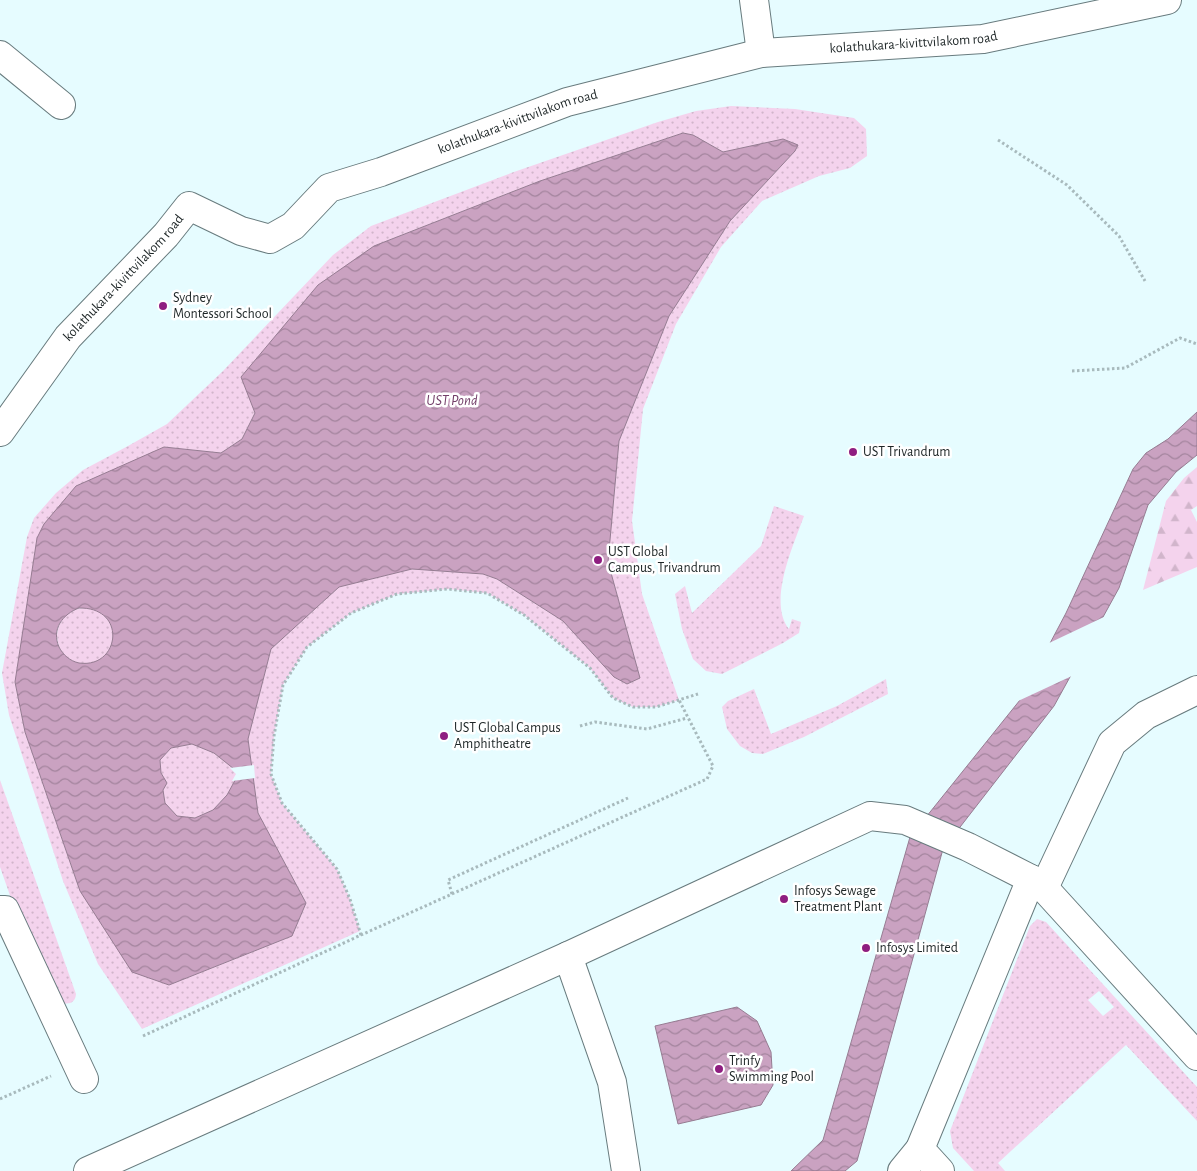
<svg xmlns="http://www.w3.org/2000/svg" width="1197" height="1171" font-family="'Alegreya Sans',sans-serif">
  <defs>
    <pattern id="grass-dots" width="8" height="8" patternUnits="userSpaceOnUse" patternTransform="scale(1.25)"><rect width="8" height="8" fill="#f4d3ed"/><path d="M2 2h.1M6 6h.1" fill="none" stroke="#d1b5cb" stroke-width="1.8" stroke-linecap="round"/></pattern>
    <pattern id="forest-firs" width="22" height="20" patternUnits="userSpaceOnUse" patternTransform="scale(1.25)"><rect width="22" height="20" fill="#f4d3ed"/><path d="M5 1l3.5 6h-7zM16 11l3.5 6h-7z" fill="#d1b5cb"/></pattern>
    <pattern id="water-waves" width="16" height="10" patternUnits="userSpaceOnUse" patternTransform="scale(1.25)"><rect width="16" height="10" fill="#caa2c1"/><path d="M0 5q4-4 8 0t8 0" fill="none" stroke="#a3849d"/></pattern>
  </defs>
  <rect width="100%" height="100%" fill="#e6fcff"/>
  <!-- grass -->
  <path fill="url(#grass-dots)" fill-rule="evenodd" d="M731,106L795,109L854,118L866,129L867,156L850,168L819,176L762,201L721,247L676,324L643,409L632,521L642,594L679,700L656,707H633L613,698L590,668L524,615L487,593L448,589L397,594L351,613L307,647L283,685L274,736L271,774L282,803L337,869L350,899L360,931L142,1029L98,964L63,881L9,715L2,673L27,537L34,518L56,493L83,470L128,446L167,424L223,371L333,255L371,226L511,173L658,122L696,111ZM683,133L693,135L723,152L783,139L798,145L795,151L730,221L669,316L619,441L608,562L640,678L627,684L614,677L563,621L497,579L483,574L412,569L339,587L271,649L248,739L258,813L306,903L292,936L169,985L80,891L25,732L15,682L164,447L221,453L242,439L255,413L374,246L540,181Z
    M774,506L804,516C794,544 767,602 789,629L792,619L801,622L799,633L783,643L722,674L706,671L693,659L682,629L675,594L685,586L692,613L761,546Z
    M57 636a28 28 0 1 1 56 0a28 28 0 1 1-56 0Z
    M886,679L888,694L804,737L763,754L752,753L740,746L727,729L722,707L728,701L754,689L771,734L837,706Z
    M192,744L214,753L239,773L227,795L213,810L195,818L177,816L165,803L163,790L167,783L161,773L160,760L171,748Z
    M0,780L76,994C75,1004 68,1005 59,1002L13,904L0,867Z
    M1037,919L1046,922L1197,1087V1121L1126,1045L998,1163L1005,1171H974L953,1148L950,1131L1030,926ZM1099,991L1114,1007L1103,1016L1088,1000Z"/>
  <!-- forest -->
  <path fill="url(#forest-firs)" d="M1197,467V506L1191,510L1197,522V567L1143,590L1166,501L1184,478Z"/>
  <!-- water -->
  <path fill="url(#water-waves)" stroke="#967c92" fill-rule="evenodd" d="M683,133L693,135L723,152L783,139L798,145L795,151L730,221L669,316L619,441L608,562L640,678L627,684L614,677L563,621L497,579L483,574L412,569L339,587L271,649L248,739L258,813L306,903L292,936L169,985L132,972L80,891L25,732L15,682L37,538L44,524L76,486L164,447L221,453L242,439L255,413L241,377L318,285L374,246L540,181ZM79,608C128,607 120,669 79,663C70,661 63,655 59,647C51,629 63,614 79,608ZM192,744L214,753L239,773L227,795L213,810L195,818L177,816L165,803L163,790L167,783L161,773L160,760L171,748Z
    M1197,412V455L1176,472L1148,505L1119,588L1054,706L943,849L857,1161L845,1171H791L823,1140L910,837L1020,700L1066,613L1133,469L1146,453L1168,439Z
    M737,1007L757,1021L771,1052L773,1085L761,1105L678,1124L655,1026Z"/>
  <!-- pier -->
  <path fill="#e6fcff" d="M1106,616L1074,675L1016,702L1047,644Z
    M254,765L255,778L232,781L236,774L230,768Z"/>
  <g fill="none" stroke-linecap="round" stroke-linejoin="round">
    <!-- minor casing -->
    <g stroke="#687b7e" stroke-width="30">
      <g id="minor">
        <path d="M754,0L761,53"/>
        <path d="M0,55L61,105"/>
        <path id="s1" d="M0,432L68,337L166,235L189,206L241,231L270,239L293,226L329,188L381,172L567,102L761,53L983,39L1167,0"/>
        <path d="M1044,888L1112,743L1146,715L1197,690"/>
        <path d="M0,910H5L84,1079"/>
        <path d="M568,956L612,1082L626,1171"/>
        <path d="M88,1171L568,956L870,816L905,820L968,847L1031,879L1044,888L1197,1056"/>
        <path d="M902,1171L920,1149"/>
        <path d="M940,1171L920,1149L1031,879"/>
      </g>
    </g>
    <!-- path -->
    <path stroke="#a8babd" stroke-width="3" stroke-dasharray="2.5 2.5" stroke-linecap="butt" d="M998,140L1067,185L1119,236L1145,281
      M1072,371L1125,368L1180,338L1197,344
      M580,726L595,722L647,729L687,718
      M452,894L448,880L628,798
      M361,935L350,899L337,869L282,803L271,774L274,736L283,685L307,647L351,613L397,594L448,589L487,593L524,615L590,668L613,698L633,707H656L698,694
      M143,1036L361,935L707,779L713,766L679,700
      M0,1099L51,1076"/>
    <!-- minor -->
    <use href="#minor" stroke="#fff" stroke-width="28"/>
  </g>
  <!-- markers -->
  <g fill="#8f1e80" stroke="#fff" stroke-width="2">
    <circle cx="163" cy="306" r="5"/>
    <circle cx="853" cy="452" r="5"/>
    <circle cx="598" cy="560" r="5"/>
    <circle cx="444" cy="736" r="5"/>
    <circle cx="784" cy="899" r="5"/>
    <circle cx="866" cy="948" r="5"/>
    <circle cx="719" cy="1069" r="5"/>
  </g>
  <g text-anchor="middle" dominant-baseline="central" stroke-width="5" stroke-linejoin="round" paint-order="stroke">
    <!-- street labels -->
    <g font-size="14" fill="#1d2526" stroke="#fff">
      <text stroke="none"><textPath href="#s1" startOffset="1068">kolathukara-kivittvilakom road</textPath></text>
      <text stroke="none"><textPath href="#s1" startOffset="662">kolathukara-kivittvilakom road</textPath></text>
      <text stroke="none"><textPath href="#s1" startOffset="198">kolathukara-kivittvilakom road</textPath></text>
    </g>
    <!-- poi labels -->
    <g font-size="14" fill="#1d2526" stroke="#fff" text-anchor="start">
      <text x="173" y="298">Sydney<tspan x="173" dy="16">Montessori School</tspan></text>
      <text x="863" y="452">UST Trivandrum</text>
      <text x="608" y="552">UST Global<tspan x="608" dy="16">Campus, Trivandrum</tspan></text>
      <text x="454" y="728">UST Global Campus<tspan x="454" dy="16">Amphitheatre</tspan></text>
      <text x="794" y="891">Infosys Sewage<tspan x="794" dy="16">Treatment Plant</tspan></text>
      <text x="876" y="948">Infosys Limited</text>
      <text x="729" y="1061">Trinfy<tspan x="729" dy="16">Swimming Pool</tspan></text>
    </g>
    <!-- water labels -->
    <g font-size="15" font-style="italic" fill="#733f69" stroke="#fff">
      <text x="452" y="400">UST Pond</text>
    </g>
  </g>
</svg>
